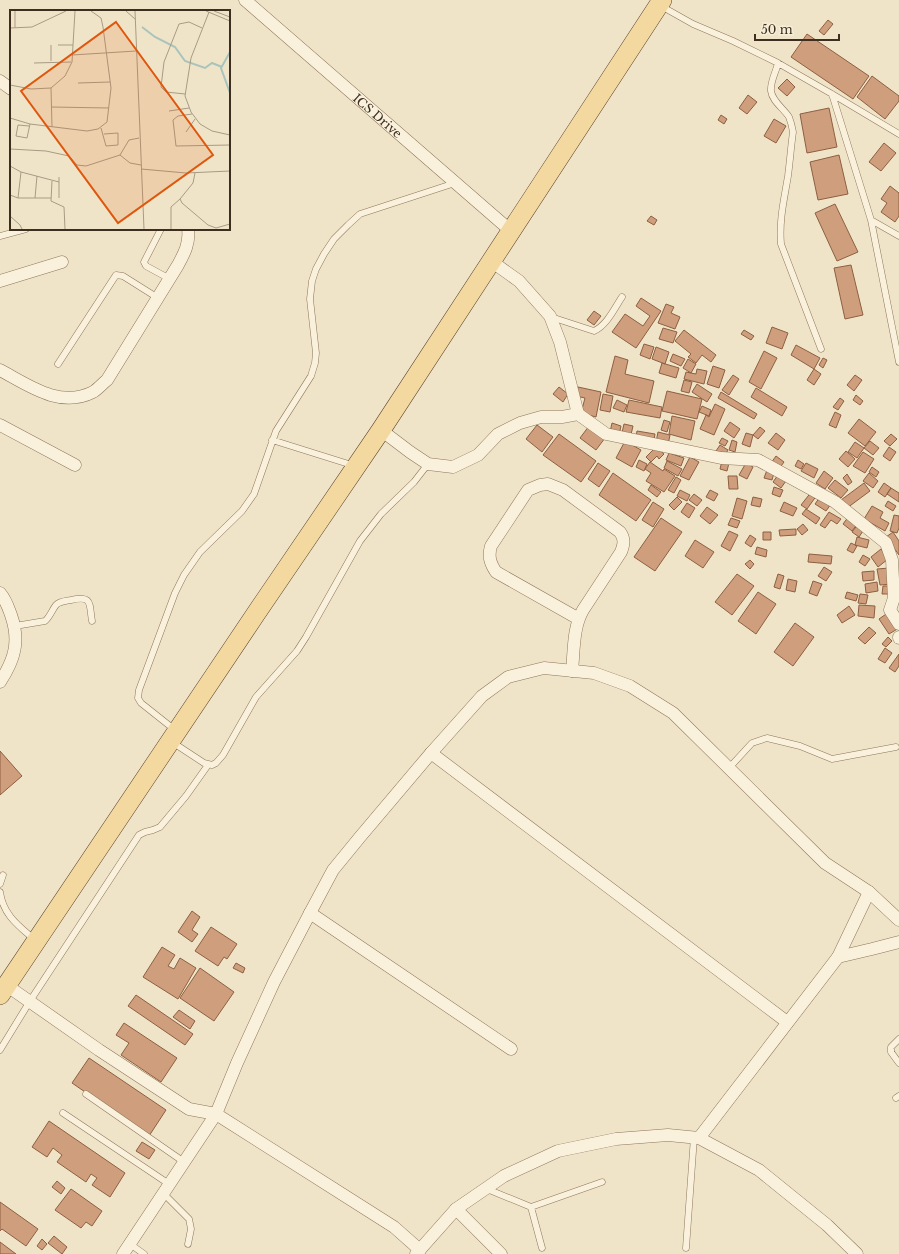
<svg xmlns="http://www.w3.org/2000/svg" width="899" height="1254" font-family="'Libre Baskerville',serif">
  <rect width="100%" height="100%" fill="#f0e4c8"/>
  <!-- building -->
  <path fill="#cf9f7d" stroke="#8d5f41" d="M828,20L833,24L824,35L819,31Z
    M807,34L869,76L853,99L791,57Z
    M872,76L899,96V101L885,119L857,97Z
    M787,79L795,87L787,96L778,88Z
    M748,95L757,102L747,114L739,108Z
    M829,108L837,147L807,153L800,114Z
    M721,115L727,119L724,124L718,120Z
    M774,119L786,126L776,143L764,136Z
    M884,143L896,153L881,171L869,162Z
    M839,155L848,194L818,200L810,162Z
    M890,186L899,193V216L895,222L881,212L887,203L881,199Z
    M835,204L858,252L837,261L815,213Z
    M651,216L657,220L654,225L647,221Z
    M851,265L863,315L845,319L834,268Z
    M641,298L661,311L636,348L612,332L625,314L643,326L650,316L636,306Z
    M666,304L674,307L671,313L680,317L675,329L658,323Z
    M594,311L601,316L594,325L587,320Z
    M772,327L788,333L782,349L766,343Z
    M663,328L677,332L673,343L659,339Z
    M684,330L716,355L711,362L702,355L696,363L688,357L691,354L675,341Z
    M744,330L754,336L751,340L741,334Z
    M644,344L654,347L650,359L640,355Z
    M796,345L820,358L814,369L791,355Z
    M656,347L669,352L665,364L652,359Z
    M764,351L777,358L761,389L749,382Z
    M673,354L685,359L681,366L670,361Z
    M615,356L628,360L625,374L654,381L649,403L606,392Z
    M823,358L827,360L823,368L819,365Z
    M688,359L696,364L691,373L683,368Z
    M662,363L679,368L676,378L659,373Z
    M713,366L725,370L719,388L707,384Z
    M697,369L707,371L704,384L684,379L686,372L696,374Z
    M814,369L821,374L814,385L807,380Z
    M733,375L739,379L729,395L722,390Z
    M855,375L862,380L854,391L847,385Z
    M684,380L692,382L689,393L681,391Z
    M697,384L712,394L707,402L692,392Z
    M559,387L568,394L563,402L553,394Z
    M578,387L601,392L596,417L581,413L585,398L576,396Z
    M756,388L787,407L782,416L751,397Z
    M667,391L702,399L697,419L662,411Z
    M721,392L757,414L754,419L718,398Z
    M603,394L613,396L610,412L600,410Z
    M856,395L863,401L860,405L853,400Z
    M840,398L844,401L838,410L833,407Z
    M617,400L627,405L624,412L613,408Z
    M629,400L662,407L660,418L626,412Z
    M715,404L725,409L714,435L700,429L706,415L709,417Z
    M702,406L711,410L709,416L699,412Z
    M835,412L841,415L836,428L829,425Z
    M672,416L695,421L691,440L669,434Z
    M859,419L876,432L865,446L848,433Z
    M664,420L670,422L667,432L661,430Z
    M730,422L740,429L734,438L724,431Z
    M612,423L621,426L619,435L610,432Z
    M624,424L633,426L630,439L621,437Z
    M537,425L553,437L542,452L526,439Z
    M589,426L605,438L596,450L580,438Z
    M760,427L765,431L758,439L753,435Z
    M637,431L655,434L654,440L636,437Z
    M658,432L670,435L668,445L656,442Z
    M746,433L753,435L750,447L742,444Z
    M776,433L785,440L778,450L768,443Z
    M559,434L596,461L581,482L543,455Z
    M891,434L897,439L890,446L884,441Z
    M722,438L728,441L725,446L719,443Z
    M732,440L737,442L735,452L729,450Z
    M625,441L641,450L632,467L616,458Z
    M870,441L879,448L873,455L864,448Z
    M855,442L864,448L857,458L848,452Z
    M720,445L728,450L724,457L716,451Z
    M656,447L664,454L659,459L657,456L651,462L646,457Z
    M889,447L896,452L890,461L883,456Z
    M846,451L855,459L848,467L839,459Z
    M863,452L874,459L865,473L853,466Z
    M669,453L684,458L681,466L666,460Z
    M776,456L784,462L779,469L771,463Z
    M690,457L699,462L689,480L680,476Z
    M639,460L647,464L644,471L636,467Z
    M798,460L804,464L801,469L795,466Z
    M667,461L682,469L678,476L664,468Z
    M722,461L729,463L727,471L720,469Z
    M650,462L663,471L664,469L675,476L664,492L646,481L651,473L645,469Z
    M598,463L610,471L599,487L588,479Z
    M746,463L753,467L747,479L739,475Z
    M806,463L818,469L814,478L801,471Z
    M872,467L879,472L876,477L869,472Z
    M767,470L774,473L772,480L764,478Z
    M824,471L833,478L825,489L816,483Z
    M780,472L788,478L781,488L773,482Z
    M613,473L651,500L636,521L599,495Z
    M869,473L878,481L873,488L863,481Z
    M847,474L852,482L848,485L843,478Z
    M728,476H737L738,489H729Z
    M676,477L681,480L674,493L668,490Z
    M835,480L848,490L841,498L828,488Z
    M864,483L870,491L847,508L841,500Z
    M884,483L891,488L885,497L878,492Z
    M651,485L661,492L657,497L648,490Z
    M774,487L783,490L780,497L772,494Z
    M891,488L899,493V502L887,494Z
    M680,490L690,495L687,501L677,496Z
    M710,490L718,494L714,501L706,497Z
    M812,491L817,495L807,509L801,505Z
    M694,494L702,500L697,506L689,500Z
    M677,497L682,502L674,510L669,505Z
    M753,497L762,499L760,507L751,505Z
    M820,497L831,504L826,511L815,504Z
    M737,498L747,501L742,519L732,516Z
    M888,501L896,506L893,511L885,506Z
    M653,502L664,509L653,527L642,520Z
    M784,502L797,508L793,516L780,511Z
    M687,503L695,508L689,518L681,512Z
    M872,506L883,512L880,518L889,523L885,531L864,519Z
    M707,507L718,515L710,524L700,516Z
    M806,509L820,518L816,524L802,514Z
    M829,512L841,519L837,524L831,520L825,528L820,525Z
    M894,515L899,516V528L897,533L890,531Z
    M849,516L858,523L852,531L843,524Z
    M661,518L682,532L655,571L634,557Z
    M731,518L740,521L737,528L728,525Z
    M859,523L865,528L859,537L852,532Z
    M803,524L808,530L802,535L797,529Z
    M796,529V535L780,536L779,530Z
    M729,531L738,535L730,551L721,546Z
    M763,532H771V540H763Z
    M893,532L899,541V555L886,537Z
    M750,535L756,539L751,547L745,543Z
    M857,537L869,540L867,548L855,545Z
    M695,540L714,552L703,568L685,556Z
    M851,543L857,546L853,553L847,550Z
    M757,547L767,550L766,557L755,554Z
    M881,549L888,559L878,567L871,557Z
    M809,554L832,556L831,564L808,562Z
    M863,555L870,559L865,566L859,562Z
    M750,560L754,564L750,569L745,564Z
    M824,567L832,572L826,581L818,576Z
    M889,568L892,584L880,585L877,569Z
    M874,571V580L863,581L862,572Z
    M737,574L754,586L732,615L715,602Z
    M778,574L784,576L780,589L774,587Z
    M788,579L797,581L795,592L786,590Z
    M813,581L822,584L817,596L809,593Z
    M877,582L878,591L866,593L865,584Z
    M883,586H891V594H882Z
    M758,592L776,604L756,634L738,621Z
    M847,592L858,595L856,601L845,598Z
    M860,594L868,595L866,604L858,603Z
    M859,605L875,606L874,618L858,616Z
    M849,606L855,615L842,623L837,615Z
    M889,612L899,628L889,634L879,619Z
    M795,623L814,637L793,666L774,652Z
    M869,627L876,633L865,644L858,638Z
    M888,637L892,641L886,647L882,644Z
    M885,648L892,653L885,663L878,659Z
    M899,654V666L895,672L889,668Z
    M0,751L22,776L0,795Z
    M192,911L200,917L192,930L198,934L192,942L178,932Z
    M211,927L237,944L227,959L224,957L218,966L195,951Z
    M162,947L175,955L168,966L174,969L180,958L196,968L178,999L143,977Z
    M236,963L245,968L243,973L233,968Z
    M200,968L234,992L214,1021L180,998Z
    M136,995L193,1034L185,1045L128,1006Z
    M179,1010L195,1021L190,1029L173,1017Z
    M124,1023L177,1058L161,1082L121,1055L129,1043L116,1035Z
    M89,1058L166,1110L149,1136L72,1083Z
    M49,1121L125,1173L110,1197L92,1185L97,1178L91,1174L86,1182L57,1162L62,1155L53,1148L47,1157L32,1147Z
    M142,1142L155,1150L149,1159L136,1151Z
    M57,1181L65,1188L61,1194L52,1187Z
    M71,1189L102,1211L92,1226L86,1222L81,1228L55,1210Z
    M0,1202L38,1229L26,1246L2,1229L0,1231Z
    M54,1236L67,1247L62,1254L48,1243Z
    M42,1239L47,1244L42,1250L37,1246Z
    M0,1242L16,1254H0Z"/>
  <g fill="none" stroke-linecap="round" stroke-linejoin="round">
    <!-- lane casing -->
    <g stroke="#8d765c" stroke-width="7">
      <path id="lane" d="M661,6L693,24L733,41L778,63L832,94L899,134
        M778,63C776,72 770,82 771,91C772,101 784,109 789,117C791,122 792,126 793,132C791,146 790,161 788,176C784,200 779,220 781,244L821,349
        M832,94L871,220L899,362
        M871,220L899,236
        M161,229L144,262L146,266L170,279
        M0,236L26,229
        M551,317L594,331C607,325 614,309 622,297
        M58,364L116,275L123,276L158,298
        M272,440L355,466
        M15,626L45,621C50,617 52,610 56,605C60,601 66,601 71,600C93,595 89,604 92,621
        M175,730L141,703L138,698L139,690L175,593L184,575L200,552L242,511L254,494L276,431L311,376L315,363L316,353L310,299L312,281L316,269L324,254L334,239L348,225L360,214L455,183
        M172,742L204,763L212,765L216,763L223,755L256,697L297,651L306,637L360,541L381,514L414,482L428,464
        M729,768L752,743L767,738L800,746L832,759L896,747
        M0,884L3,875
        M0,892C3,915 19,926 35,940
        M899,1039L891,1047V1052L899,1063
        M0,1050L30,1001L139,835L145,832L153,830L160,827L186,796L208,765
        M86,1094L184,1162
        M896,1098L899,1096
        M63,1113L169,1184
        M487,1189L531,1207
        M163,1193L189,1219L191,1229L188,1244
        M130,1244L144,1254
        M542,1248L531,1207L602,1182
        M686,1248L694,1137"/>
    </g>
    <!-- street casing -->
    <g stroke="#8d765c" stroke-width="13">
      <g id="street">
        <path id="s1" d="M245,0L511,231"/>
        <path d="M0,81L11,89"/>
        <path d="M491,261L519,281L550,316L560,342L578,414"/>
        <path d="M0,281L62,262"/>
        <path d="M0,370C28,385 60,409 93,392C98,389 103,383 107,380L178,265C184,254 190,243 188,229"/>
        <path d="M0,425L75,465"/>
        <path d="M381,430L410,452L428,464L453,467L478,455L498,434L520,423L541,417H562L578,414L606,434L721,458L758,460L835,502L886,543L892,560L894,598L890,610L899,624"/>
        <path d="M0,593C6,600 8,607 11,615C20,641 15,659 0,682"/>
        <path d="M899,637V638"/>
        <path d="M572,671C574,651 573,627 583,610L621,552C624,544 625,539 620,532L563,490L548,484L540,485L528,490L491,546C488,556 490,563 496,572L579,619"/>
        <path d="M431,753L787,1022"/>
        <path d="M310,913L511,1049"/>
        <path d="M838,957L872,949L899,942"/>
        <path d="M6,985L99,1050L189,1109L216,1114L394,1227L420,1250"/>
        <path d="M699,1138L838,957L869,892"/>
        <path d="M456,1209L501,1254"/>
        <path d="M123,1254L216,1114L237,1063L274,982L310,913L333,870L360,837L431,753L482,696L508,677L544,668L594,673L630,686L673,713L825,863L869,892L899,920"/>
        <path d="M416,1254L456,1209L504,1176L558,1151L616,1139L668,1135L699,1138L759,1170L827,1225L857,1254"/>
      </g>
    </g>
    <!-- primary casing -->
    <g stroke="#5b4430" stroke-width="20">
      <path id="primary" d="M0,995L257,612L381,430L662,0"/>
    </g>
    <!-- lane -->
    <use href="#lane" stroke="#faf1dc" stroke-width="6"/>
    <!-- street -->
    <use href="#street" stroke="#faf1dc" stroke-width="12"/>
    <!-- primary -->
    <use href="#primary" stroke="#f3d9a0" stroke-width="19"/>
  </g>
  <g text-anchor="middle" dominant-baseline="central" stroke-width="4" stroke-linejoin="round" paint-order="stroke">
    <!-- street labels -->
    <g font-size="12" fill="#3d2e20" stroke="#f7eed8">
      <text stroke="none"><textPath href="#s1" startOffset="176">ICS Drive</textPath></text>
    </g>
  </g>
  <!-- overview -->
  <g transform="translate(10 10)">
    <rect width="220" height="220" fill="#f0e4c8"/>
    <path fill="none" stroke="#a9c4bc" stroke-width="2" d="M132,17L145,27L165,37L175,51L195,58L202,53L212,57M220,42L211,58L220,83"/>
    <path fill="none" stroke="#a89b85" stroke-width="1" d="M116,1L125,9M125,1L134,219M196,1L220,11M204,1L220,7M199,2L181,48L175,86L181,102L190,114L202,121L220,125M0,18L22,17L56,1M5,18V1M41,35V51M48,35H63M62,45L126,41M24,53L61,52M68,73L100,72M0,75L21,79L41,78L55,66L62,52L65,1M41,78L42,117M175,84L156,82L151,77L154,52L169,14L179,12L192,18M41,97L99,98M159,101L179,98M182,104L168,106L163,110L166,136L220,135M0,108L20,114L77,121L88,119L97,112L101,78L93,17L91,8L81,1M19,116L8,115L6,126L17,128L20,114M91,118L96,136L108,135V123L94,124M176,122L185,109M0,139L36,141L59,146L67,155L76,156L110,145L119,130L129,128M110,145L120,153L131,155M0,156L11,162L49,172M131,159L176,163L220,161M185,163L183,173L170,189L172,193L198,215L206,218L220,214M42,171L41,191L54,197L55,219M0,185L8,188H41M8,188L11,162M25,188L27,166M49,188V167M0,206L10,215L12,219M161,219V197L170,189"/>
    <path fill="#df570d" fill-opacity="0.15" stroke="#df570d" stroke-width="2" d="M106,12L203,145L108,213L11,81Z"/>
    <rect width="220" height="220" fill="none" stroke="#3d2e20" stroke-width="2"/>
  </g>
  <!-- scale -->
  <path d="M755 34v6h84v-6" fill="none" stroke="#3d2e20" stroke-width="2"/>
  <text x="761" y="34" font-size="12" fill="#3d2e20" stroke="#f7eed8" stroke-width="3" paint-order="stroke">50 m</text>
</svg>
